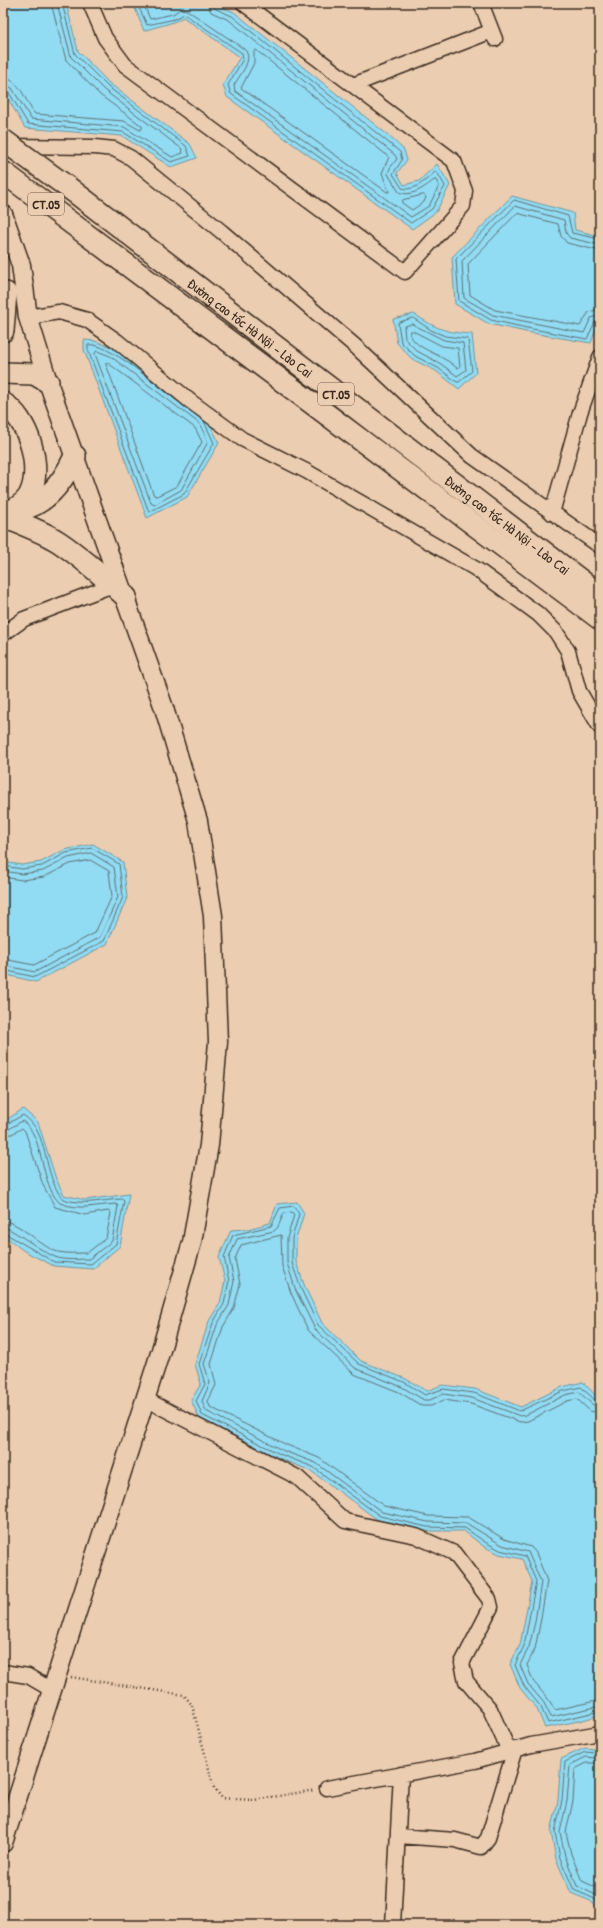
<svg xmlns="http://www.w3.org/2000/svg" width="603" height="1928" font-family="'Patrick Hand',sans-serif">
  <rect width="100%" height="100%" fill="#ebceb1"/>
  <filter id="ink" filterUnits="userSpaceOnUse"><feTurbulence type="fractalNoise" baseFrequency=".025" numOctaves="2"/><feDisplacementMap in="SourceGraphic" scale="8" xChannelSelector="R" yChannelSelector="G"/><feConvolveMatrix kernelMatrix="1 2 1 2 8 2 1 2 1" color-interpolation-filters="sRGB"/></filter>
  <g filter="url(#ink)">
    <!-- water -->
    <path fill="#91dbf3" stroke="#6f949e" d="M3,3H66L78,51L109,83L190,144L197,158L171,167L122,136L25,128L3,90Z
      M133,3H212L234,12L388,135L404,150L407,160L397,173L404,185L419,181L437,164L450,185L436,212L412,229L227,97L223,85L240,57L183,17C174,24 156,26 144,31Z
      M512,196L573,213L575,230L600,236V318L591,343L526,332L489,324L455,304L452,257Z
      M414,314C437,329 444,332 472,334L476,373L459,389L436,371L412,359L397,343L393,319Z
      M84,340L95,341L114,348L208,419L219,443L187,497L147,518L84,350Z
      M93,844L123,862L127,898L107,944L36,982L3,974V862L22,865L41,862L64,850Z
      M23,1109L38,1122L56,1179L64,1195L85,1200L129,1194L120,1246L93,1269L54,1266L24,1251L3,1235V1119L6,1120Z
      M297,1202L304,1213L296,1239V1262L305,1287L322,1323L361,1361L406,1379L427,1391L442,1385L475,1389L521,1407L562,1387L583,1382L600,1400V1715L583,1720L545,1728L537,1709L520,1688L510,1664L520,1645L532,1581L522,1559L499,1554L483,1546L464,1531H427L378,1520L311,1471L281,1459L199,1418L191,1400L201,1384L195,1364L209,1321L220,1303L225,1281L219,1257L231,1230L248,1229L270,1223L277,1204Z
      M600,1746V1911L593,1902L571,1893L556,1859L551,1832L558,1800L561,1759L585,1748L595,1749Z"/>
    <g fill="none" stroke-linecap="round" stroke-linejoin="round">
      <!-- shore -->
      <path stroke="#5d7173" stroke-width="1" d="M137,3L147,25L175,19L184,14L242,53L243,59L228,85L231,94L411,223L432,209L445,186L437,172H435C426,180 414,192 402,188L393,174L402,160L400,152L232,16L214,8L212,3
        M143,3L150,19L173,14L180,9L187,10L244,49C255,59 239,76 234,85L235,91L411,217L429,206L439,186L436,180H434C425,187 411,198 399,192L388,174L390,168L397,159L395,155L229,20L211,12L207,3
        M256,50L389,157L382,173L389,192H387L241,88L254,63V52Z
        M3,78C21,79 25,102 35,114L124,121L140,130L142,129V126L100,95L66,60L51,3
        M3,84L12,88L31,119L124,127L172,157L183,153L182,149L104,90L71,57L57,3
        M3,89L8,91L28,124L123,132L171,162L190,156L186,146L107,86L75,54L62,3
        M424,195L426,197L424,202L412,210L402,203L403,200Z
        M600,239L572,233L568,216L514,200L456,259L459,301L491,320L527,328L587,339L595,322L600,320
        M600,245L570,238L566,233L564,220L515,206L462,261L464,298L493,315L584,333L591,318L600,315
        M600,251L567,243L561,236L558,224L517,213L468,264L470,295L495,310L580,326L589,312L600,309
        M413,318L431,330L445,336L468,339L472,371L459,382H457L438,368L415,356L401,342L398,323Z
        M412,324L444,340L463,343L466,370L457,376L441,364L417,351L405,339L404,327Z
        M413,331L442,346L458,348L460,367L457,368C453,365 449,361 444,359C434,352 411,346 410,332Z
        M97,351L110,356L200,424L208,442L181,490L154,505L151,503L95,354Z
        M106,363H108L195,428L202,442L177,486L157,496L154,495Z
        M177,401C162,389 105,340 88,345V350L149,512L184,494L214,443L204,421
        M3,866L22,869L42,866L66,853L92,848L119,864L123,897L104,941L35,977L3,970
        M3,871L22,874L43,871L68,858L91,853L114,867L118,897L100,937L35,972L3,965
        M3,877L22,880L44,877L70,864L90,860L109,871L112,896L95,933L34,965L3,959
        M3,1124H7L23,1115C50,1132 42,1175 63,1199C84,1206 100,1200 122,1199L124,1201L116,1244L91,1264L54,1262L3,1232
        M3,1129H9L22,1121C44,1133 40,1186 60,1203C79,1211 96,1205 116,1204L118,1206L112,1241L89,1259C79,1259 64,1261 55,1257C42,1252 12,1228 3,1227
        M3,1135L12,1134L22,1128L25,1131L43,1185L55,1207L85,1215L108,1211L111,1213L106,1238L87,1253C78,1253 67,1254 58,1252C40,1247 21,1222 3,1221
        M600,1402L596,1401L581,1387L563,1391L520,1411L474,1393L443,1389L425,1395L404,1382L359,1364L318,1325L301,1289L292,1263V1238L299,1214L294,1206L280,1208L271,1226L233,1235L224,1257L229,1281L224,1304L213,1323L199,1364L205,1384L196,1401L202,1415L282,1455L313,1467L380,1516L427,1527L465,1528L485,1542L500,1550L525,1556L536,1581L524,1646L515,1665L524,1686L541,1707L548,1723L600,1711
        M600,1407L593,1405L579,1392L565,1395L526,1415L520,1416L472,1398L443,1394L430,1400H424L402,1387L355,1368L315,1329L296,1291L287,1263V1238L294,1215L292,1212L284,1213L278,1227L274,1231L237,1239L229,1258L234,1281L229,1305L217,1325L204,1364L210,1383L202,1401L206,1411L284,1451L316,1463L382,1512L428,1522L466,1523L502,1545L528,1552L541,1582L535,1622L529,1647L520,1665L528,1684L544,1703L551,1717L600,1706
        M600,1413L590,1411L577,1399L567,1401L528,1421L520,1422L471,1404L444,1400L431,1406H422L399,1392L354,1374L308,1330L291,1293L282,1266L281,1235L241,1245L235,1259L240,1284L234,1308L223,1327L211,1364L216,1385L208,1401L210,1407L287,1445L319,1458L384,1506L428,1516L468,1517L504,1539L531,1547L536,1553L547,1581L540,1624L535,1649L527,1665L533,1681L549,1700L555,1710L600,1700
        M600,1750L595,1753L585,1752L565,1762L562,1800L555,1832L560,1858L574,1890L595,1899L600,1905
        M600,1757L595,1758L586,1757L570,1765L567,1801L560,1832L565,1856L577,1886L600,1897
        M600,1763H587L575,1769L573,1801L566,1832L571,1854L582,1881L600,1889"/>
      <!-- minor casing -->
      <g stroke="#3b2a1e" stroke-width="17">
        <path id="minor" d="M90,3L105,38L125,65L405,272L463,206L465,191L454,161L243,3
          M481,3L495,39
          M353,85L492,31
          M9,146L95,147L114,149L131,158L222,232L355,346L472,456L600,546
          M28,317L59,312L87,320L117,341L190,401L242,439L306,471L476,569L538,614L556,632L568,651L579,691L600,727
          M552,513L580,413L600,357
          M3,634L24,619L113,585
          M145,1399L297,1477L345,1521L416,1536L454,1553L489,1599L491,1607L462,1663L466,1681L490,1709L509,1751
          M3,1672L28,1676L52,1690
          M327,1788L475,1761L531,1745L600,1733
          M398,1836L455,1840L481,1847L488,1838L515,1749
          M393,1925L401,1774"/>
      </g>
      <!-- major casing -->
      <g stroke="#3b2a1e" stroke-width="21">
        <path id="major" d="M3,214L21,265L28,317L48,382L164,708L198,821L213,916L218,1042L209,1145L192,1242L161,1350L3,1843"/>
      </g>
      <!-- highway casing -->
      <g stroke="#3b2a1e" stroke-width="24">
        <g id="highway">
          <path d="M3,172L600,619"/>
          <path id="s1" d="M73,191L600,595"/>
          <path d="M3,331L6,293"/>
          <path d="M3,373L34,374L48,382"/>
          <path d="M3,403C28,418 43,467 30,494C26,503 17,507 10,512"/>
          <path d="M19,510C47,505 64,480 75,456"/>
          <path d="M3,517C22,524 42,531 59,542C83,558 105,578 126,597"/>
        </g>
      </g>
      <!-- path -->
      <path stroke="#3b2a1e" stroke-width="2.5" stroke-dasharray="1 3" stroke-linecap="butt" d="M71,1677L184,1695L192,1705L214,1788L222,1798L254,1800L315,1790"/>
      <!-- minor -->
      <use href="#minor" stroke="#ebceb1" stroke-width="14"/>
      <!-- major -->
      <use href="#major" stroke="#ebceb1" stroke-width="18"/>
      <!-- highway -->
      <use href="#highway" stroke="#ebceb1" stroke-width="21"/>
      <!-- highway-bridge casing -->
      <g stroke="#3b2a1e" stroke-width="24" stroke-linecap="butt">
        <path id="highway-bridge" d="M3,140L73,191"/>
      </g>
      <!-- highway-bridge -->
      <use href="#highway-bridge" stroke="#ebceb1" stroke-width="21"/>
    </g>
  </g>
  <g text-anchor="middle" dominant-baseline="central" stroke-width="3.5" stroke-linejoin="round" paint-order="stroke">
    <!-- shield labels -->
    <g fill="#ebceb1" stroke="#705b4a" stroke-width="1">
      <rect x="28" y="193" width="36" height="22" rx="3"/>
      <rect x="318" y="383" width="36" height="22" rx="3"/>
    </g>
    <g font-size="13" font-weight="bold" fill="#3b2a1e">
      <text x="46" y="204">CT.05</text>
      <text x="336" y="394">CT.05</text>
    </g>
    <!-- street labels -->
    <g font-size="14" fill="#3b2a1e" stroke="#ebceb1">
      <text stroke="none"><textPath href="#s1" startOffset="224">Đường cao tốc Hà Nội - Lào Cai</textPath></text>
      <text stroke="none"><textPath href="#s1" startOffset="548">Đường cao tốc Hà Nội - Lào Cai</textPath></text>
    </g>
  </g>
  <!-- margin -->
  <rect width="603" height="1928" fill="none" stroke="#ebceb1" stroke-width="16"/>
  <rect x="8" y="8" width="587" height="1912" fill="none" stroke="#3b2a1e" stroke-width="1.5" filter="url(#ink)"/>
</svg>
